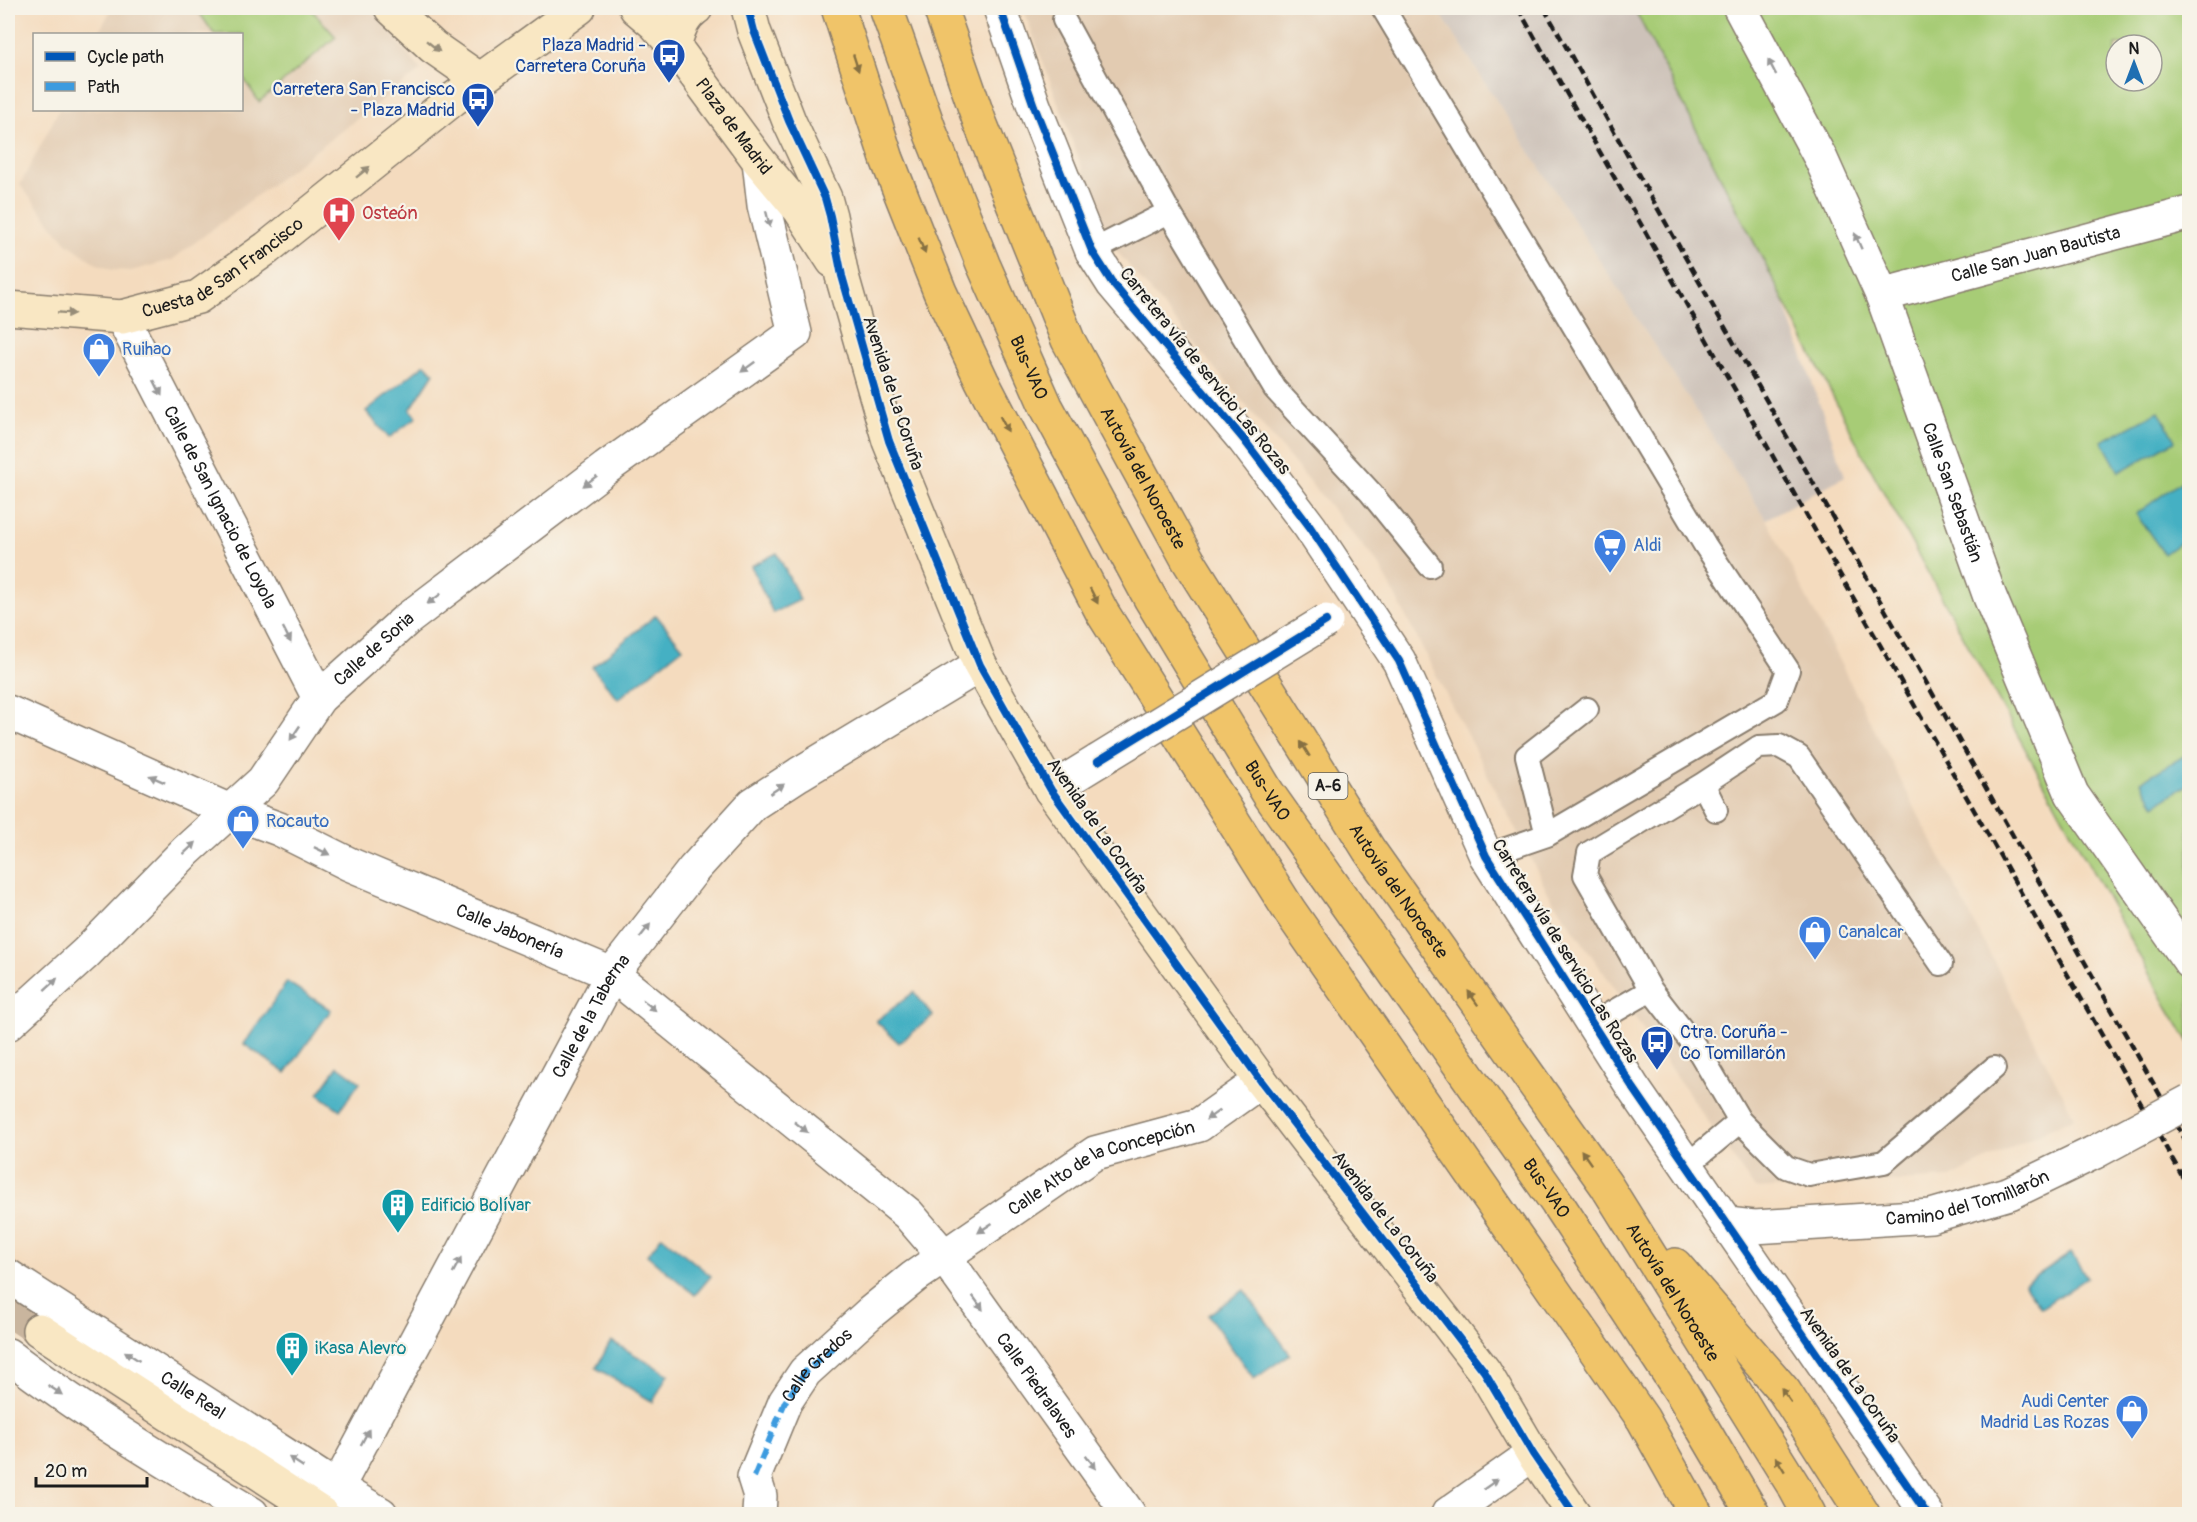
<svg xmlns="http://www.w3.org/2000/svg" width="2197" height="1522" font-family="Pangolin,sans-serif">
  <rect width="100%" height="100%" fill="#f7f3e8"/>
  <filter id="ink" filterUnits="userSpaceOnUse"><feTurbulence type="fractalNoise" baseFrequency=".0167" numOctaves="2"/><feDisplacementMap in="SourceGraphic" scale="12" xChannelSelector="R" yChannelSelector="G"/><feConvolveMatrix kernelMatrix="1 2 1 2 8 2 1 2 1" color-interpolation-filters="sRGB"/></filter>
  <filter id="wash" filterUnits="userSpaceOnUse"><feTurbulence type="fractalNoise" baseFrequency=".008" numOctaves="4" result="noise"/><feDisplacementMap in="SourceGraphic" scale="24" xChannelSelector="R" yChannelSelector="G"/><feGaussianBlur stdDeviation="1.35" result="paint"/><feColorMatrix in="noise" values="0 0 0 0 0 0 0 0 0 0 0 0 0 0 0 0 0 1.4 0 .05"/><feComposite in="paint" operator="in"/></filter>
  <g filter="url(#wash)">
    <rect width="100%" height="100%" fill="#f4dbbe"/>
    <!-- built -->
    <path fill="#e2cbb1" d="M112,8H371L421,70L172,260L131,271L112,270L95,263L66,242L20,185L59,110H242V34H98Z
      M1023,8H1437L1766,519L2074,1117L1950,1178L1755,1189L1550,896L1380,566L1110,243Z"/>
    <!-- industrial -->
    <path fill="#cdc2b9" d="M1437,8H1680L1845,476L1766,519Z"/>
    <!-- green -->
    <path fill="#a7cc76" stroke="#627449" stroke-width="1.5" fill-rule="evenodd" d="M196,8H310L336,37L259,102L242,76V34H214Z
      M1634,8H2189V1042L2167,1006L1862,453ZM2116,45H2152V81H2116Z"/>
    <!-- water -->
    <path fill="#45b0c3" stroke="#306670" stroke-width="1.5" d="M425,364L434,373L410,410L417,417L389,438L366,411Z
      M2159,411L2175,441L2119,472L2102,441Z
      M2189,476V536L2164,554L2136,514Z
      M777,553L800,600L773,613L751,566Z
      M656,615L683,648L618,699L592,667Z
      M2189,753V784L2155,805L2141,781Z
      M287,982L331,1010L286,1073L244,1044Z
      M914,992L933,1016L899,1043L876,1021Z
      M338,1066L360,1082L340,1110L318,1094Z
      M662,1236L711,1276L695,1295L647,1255Z
      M2071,1253L2087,1277L2041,1308L2024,1284Z
      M1244,1290L1290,1354L1254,1379L1208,1315Z
      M611,1341L668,1374L653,1402L596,1368Z"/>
  </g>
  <g filter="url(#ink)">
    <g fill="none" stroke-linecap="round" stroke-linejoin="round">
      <!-- secondary-tunnel -->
      <path stroke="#c9b59e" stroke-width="33" stroke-dasharray="33 16" stroke-linecap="butt" d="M8,1309L39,1330"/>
      <!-- lane casing -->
      <g stroke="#887c6d" stroke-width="26">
        <path id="lane" d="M1383,8L1705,545L1788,670L1777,700L1547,835L1486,856
          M1064,20L1169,212L1275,389L1371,493L1430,566
          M1092,251L1169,212
          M1703,784L1759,747L1779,746L1799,757L1941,964
          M1547,835L1527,756L1587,709
          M1651,990L1585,875L1589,853L1703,784L1716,810
          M1592,1024L1651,990L1700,1053L1740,1121L1686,1166
          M1740,1121L1786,1167L1809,1175L1884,1162L1994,1068"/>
      </g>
      <!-- street casing -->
      <g stroke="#887c6d" stroke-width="36">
        <g id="street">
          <path d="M1000,8L1034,106L1092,251L1113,284L1245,441L1310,527L1399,661L1486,856L1632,1086L1927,1514"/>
          <path id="s1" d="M1740,8L1821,159L1882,295L1990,597L2072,794L2190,962"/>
          <path id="s2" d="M1882,295L2190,213"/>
          <path id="s3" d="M122,317L319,698"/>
          <path id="s4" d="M8,712L230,811L279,829L349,864L612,974L908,1214L944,1256L1129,1514"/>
          <path d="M1051,790L1098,761"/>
          <path id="s5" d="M8,1024L86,953L186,851L263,781L319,698L406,620L606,468L795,333L764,205L759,161"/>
          <path id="s6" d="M1727,1224L1754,1227L1931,1216L2010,1193L2095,1152"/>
          <path id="s7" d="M8,1276L337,1488L381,1514"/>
          <path d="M8,1355C85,1414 169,1464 252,1514"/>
          <path id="s8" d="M337,1488L612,974L694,869L753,804L799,774L980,665"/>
          <path id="s9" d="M759,1514L760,1496L754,1477L785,1402L805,1372L871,1312L914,1277L1095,1153L1199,1125L1261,1081"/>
          <path d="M1448,1514L1533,1454"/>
        </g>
      </g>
      <!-- secondary casing -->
      <g stroke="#887c6d" stroke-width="36">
        <g id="secondary">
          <path d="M391,8L433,47L479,79"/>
          <path id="s10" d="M636,8L655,24L675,47L759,161L800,210L833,261"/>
          <path d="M748,8L754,31L789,121L825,198L830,216L842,276L889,441L980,665L1051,790L1261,1081L1484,1371L1533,1454L1574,1514"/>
          <path d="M675,47C677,31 683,17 696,8"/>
          <path id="s11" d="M8,308L122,317L198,297L267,248L452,100L579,8"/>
          <path d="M39,1330L322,1514"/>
        </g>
      </g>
      <!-- highway casing -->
      <g stroke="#887c6d" stroke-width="36">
        <g id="highway">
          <path d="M838,8L887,159L940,292L982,381L1102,612L1289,910L1643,1419L1696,1514"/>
          <path id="s12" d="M886,8L931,134L983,264L1046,406L1150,598L1268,793L1557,1203L1683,1395L1753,1514"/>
          <path id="s13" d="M940,8L979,120L1068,340L1188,560L1369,850L1606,1185L1795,1488L1809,1514"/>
          <path d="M1675,1265L1784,1391L1863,1514"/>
        </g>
      </g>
      <!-- lane -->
      <use href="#lane" stroke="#fff" stroke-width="22"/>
      <!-- street -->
      <use href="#street" stroke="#fff" stroke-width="33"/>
      <!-- secondary -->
      <use href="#secondary" stroke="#f9e7c3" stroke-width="33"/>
      <!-- highway -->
      <use href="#highway" stroke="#f0c469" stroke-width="33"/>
      <!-- rail -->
      <path stroke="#1c1c1c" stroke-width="4.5" stroke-dasharray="9 4.5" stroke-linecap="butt" d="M1518,8L2190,1190
        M1544,8L2190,1148"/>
      <!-- street-bridge casing -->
      <g stroke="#887c6d" stroke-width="36" stroke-linecap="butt">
        <path id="street-bridge" d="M1098,761L1326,621
          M2095,1152L2190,1101"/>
      </g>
      <!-- street-bridge -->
      <use href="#street-bridge" stroke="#fff" stroke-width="33"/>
      <!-- quiet -->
      <path stroke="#3c9bdf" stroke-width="6" stroke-dasharray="12 6" stroke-linecap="butt" d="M754,1477L785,1402L805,1372L833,1348"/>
      <!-- cycleway casing -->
      <g stroke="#f7f3e8" stroke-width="11">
        <path id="cycleway" d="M748,8L754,31L789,121L825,198L830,216L842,276L889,441L980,665L1051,790L1261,1081L1484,1371L1533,1454L1574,1514
          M1000,8L1034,106L1092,251L1113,284L1245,441L1310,527L1399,661L1486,856L1632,1086L1927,1514
          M1098,761L1326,621"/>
      </g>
      <!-- cycleway -->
      <use href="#cycleway" stroke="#0057b8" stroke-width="8"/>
    </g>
    <!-- one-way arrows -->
    <defs><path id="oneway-solid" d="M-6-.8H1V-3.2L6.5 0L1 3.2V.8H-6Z" transform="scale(1.5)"/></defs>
    <g fill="#968c78">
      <use href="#oneway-solid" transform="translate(433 46) rotate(39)"/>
      <use href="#oneway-solid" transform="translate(363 172) rotate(-39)"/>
      <use href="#oneway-solid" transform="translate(66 313) rotate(5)"/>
    </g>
    <g fill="#867042">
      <use href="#oneway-solid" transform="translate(856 63) rotate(72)"/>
      <use href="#oneway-solid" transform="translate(922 246) rotate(68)"/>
      <use href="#oneway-solid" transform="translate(1004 424) rotate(62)"/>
      <use href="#oneway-solid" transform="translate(1094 596) rotate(63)"/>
      <use href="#oneway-solid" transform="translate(1305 749) rotate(-122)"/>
      <use href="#oneway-solid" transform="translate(1473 998) rotate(-125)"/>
      <use href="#oneway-solid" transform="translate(1586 1157) rotate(-125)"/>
      <use href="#oneway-solid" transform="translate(1786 1395) rotate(-125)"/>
      <use href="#oneway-solid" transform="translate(1780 1464) rotate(-122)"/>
    </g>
    <g fill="#999">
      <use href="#oneway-solid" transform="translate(1772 67) rotate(-118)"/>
      <use href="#oneway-solid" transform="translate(768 219) rotate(76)"/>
      <use href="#oneway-solid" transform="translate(1858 241) rotate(-114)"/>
      <use href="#oneway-solid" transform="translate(748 367) rotate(144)"/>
      <use href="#oneway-solid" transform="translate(158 388) rotate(63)"/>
      <use href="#oneway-solid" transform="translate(590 481) rotate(143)"/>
      <use href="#oneway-solid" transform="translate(434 599) rotate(143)"/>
      <use href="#oneway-solid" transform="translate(287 635) rotate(63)"/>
      <use href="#oneway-solid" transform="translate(295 733) rotate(124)"/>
      <use href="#oneway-solid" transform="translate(157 779) rotate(-156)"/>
      <use href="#oneway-solid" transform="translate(777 789) rotate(-34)"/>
      <use href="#oneway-solid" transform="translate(190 848) rotate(-43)"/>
      <use href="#oneway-solid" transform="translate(322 851) rotate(26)"/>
      <use href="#oneway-solid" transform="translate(645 931) rotate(-52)"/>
      <use href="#oneway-solid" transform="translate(51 984) rotate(-42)"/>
      <use href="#oneway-solid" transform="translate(649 1005) rotate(39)"/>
      <use href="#oneway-solid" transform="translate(1213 1115) rotate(145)"/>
      <use href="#oneway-solid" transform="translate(801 1127) rotate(39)"/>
      <use href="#oneway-solid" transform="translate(985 1228) rotate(146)"/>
      <use href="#oneway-solid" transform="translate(457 1265) rotate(-62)"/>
      <use href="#oneway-solid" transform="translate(978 1303) rotate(54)"/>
      <use href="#oneway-solid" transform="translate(132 1356) rotate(-147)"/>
      <use href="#oneway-solid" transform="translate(55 1390) rotate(34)"/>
      <use href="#oneway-solid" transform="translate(365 1437) rotate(-62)"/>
      <use href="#oneway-solid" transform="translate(296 1462) rotate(-147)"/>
      <use href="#oneway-solid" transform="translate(1091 1462) rotate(54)"/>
      <use href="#oneway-solid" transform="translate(1491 1484) rotate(-35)"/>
    </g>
  </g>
  <!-- icons -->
  <defs>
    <g id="bus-pin" transform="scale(1.725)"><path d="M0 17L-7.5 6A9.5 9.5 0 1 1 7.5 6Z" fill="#1a4fb4" stroke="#f7f3e8"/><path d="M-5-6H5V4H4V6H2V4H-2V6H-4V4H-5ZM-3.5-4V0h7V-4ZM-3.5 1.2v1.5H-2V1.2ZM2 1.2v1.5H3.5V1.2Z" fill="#fff"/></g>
    <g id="hospital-pin" transform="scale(1.725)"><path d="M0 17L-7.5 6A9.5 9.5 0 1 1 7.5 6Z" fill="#e0444e" stroke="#f7f3e8"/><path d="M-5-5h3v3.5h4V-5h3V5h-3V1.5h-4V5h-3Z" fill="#fff"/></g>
    <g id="shop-pin" transform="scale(1.725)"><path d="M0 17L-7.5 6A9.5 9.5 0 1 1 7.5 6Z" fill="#3f7fe0" stroke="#f7f3e8"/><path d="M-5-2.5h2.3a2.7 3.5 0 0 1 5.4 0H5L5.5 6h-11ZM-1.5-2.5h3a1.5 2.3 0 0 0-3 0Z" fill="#fff"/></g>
    <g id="supermarket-pin" transform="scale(1.725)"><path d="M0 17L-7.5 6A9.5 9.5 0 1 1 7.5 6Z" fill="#3f7fe0" stroke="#f7f3e8"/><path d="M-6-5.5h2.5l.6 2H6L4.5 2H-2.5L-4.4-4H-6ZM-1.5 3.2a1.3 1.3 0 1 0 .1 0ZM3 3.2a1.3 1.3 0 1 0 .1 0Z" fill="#fff"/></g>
    <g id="building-pin" transform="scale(1.725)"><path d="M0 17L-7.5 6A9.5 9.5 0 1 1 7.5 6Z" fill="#0f9aa8" stroke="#f7f3e8"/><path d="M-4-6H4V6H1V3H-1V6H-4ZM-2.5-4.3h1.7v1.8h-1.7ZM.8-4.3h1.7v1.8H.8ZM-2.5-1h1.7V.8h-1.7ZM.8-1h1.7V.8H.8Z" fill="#fff"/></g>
  </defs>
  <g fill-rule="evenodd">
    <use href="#bus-pin" x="669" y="55"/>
    <use href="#bus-pin" x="478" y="99"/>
    <use href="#hospital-pin" x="339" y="213"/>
    <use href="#shop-pin" x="99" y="349"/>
    <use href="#supermarket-pin" x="1610" y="545"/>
    <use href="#shop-pin" x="243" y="821"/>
    <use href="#shop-pin" x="1815" y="932"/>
    <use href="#bus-pin" x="1657" y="1042"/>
    <use href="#building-pin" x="398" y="1205"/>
    <use href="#building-pin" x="292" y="1348"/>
    <use href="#shop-pin" x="2132" y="1411"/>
  </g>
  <g text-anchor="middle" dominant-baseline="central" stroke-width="4.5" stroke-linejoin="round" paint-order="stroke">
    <!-- shield labels -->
    <rect fill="#f7f3e8" stroke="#5e5c59" stroke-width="1.5" x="1308.5" y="773" width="39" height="26" rx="4.5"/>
    <g font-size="16" font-weight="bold" fill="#1c1c1c">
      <text x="1328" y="786">A-6</text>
    </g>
    <!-- transit labels -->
    <g font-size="18" fill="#164399" stroke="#f7f3e8" text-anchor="end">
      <text x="646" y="45">Plaza Madrid -<tspan x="646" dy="21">Carretera Coruña</tspan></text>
      <text x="455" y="89">Carretera San Francisco<tspan x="455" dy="21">- Plaza Madrid</tspan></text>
      <text x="1680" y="1032" text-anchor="start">Ctra. Coruña -<tspan x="1680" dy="21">Cº Tomillarón</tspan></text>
    </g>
    <!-- street labels -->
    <g font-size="18" fill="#1c1c1c" stroke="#f7f3e8">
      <text stroke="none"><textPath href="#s10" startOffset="154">Plaza de Madrid</textPath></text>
      <text stroke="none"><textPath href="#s2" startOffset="159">Calle San Juan Bautista</textPath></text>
      <text stroke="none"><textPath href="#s11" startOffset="228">Cuesta de San Francisco</textPath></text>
      <text stroke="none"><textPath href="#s12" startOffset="387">Bus-VAO</textPath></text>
      <text transform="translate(1205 371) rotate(51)">Carretera vía de servicio Las Rozas</text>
      <text transform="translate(893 393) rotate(72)">Avenida de La Coruña</text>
      <text stroke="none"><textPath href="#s13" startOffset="513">Autovía del Noroeste</textPath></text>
      <text stroke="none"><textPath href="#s1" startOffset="530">Calle San Sebastián</textPath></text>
      <text stroke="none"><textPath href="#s3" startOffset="214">Calle de San Ignacio de Loyola</textPath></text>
      <text stroke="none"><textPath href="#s5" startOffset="526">Calle de Soria</textPath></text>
      <text stroke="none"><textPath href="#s12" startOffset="873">Bus-VAO</textPath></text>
      <text transform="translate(1097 826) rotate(55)">Avenida de La Coruña</text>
      <text stroke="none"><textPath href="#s13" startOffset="999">Autovía del Noroeste</textPath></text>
      <text stroke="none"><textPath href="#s4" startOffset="548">Calle Jabonería</textPath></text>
      <text transform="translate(1565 951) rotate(58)">Carretera vía de servicio Las Rozas</text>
      <text stroke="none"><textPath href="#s8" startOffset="536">Calle de la Taberna</textPath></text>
      <text stroke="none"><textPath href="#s9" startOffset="519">Calle Alto de la Concepción</textPath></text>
      <text stroke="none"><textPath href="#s12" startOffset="1359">Bus-VAO</textPath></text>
      <text stroke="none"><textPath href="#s6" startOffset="244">Camino del Tomillarón</textPath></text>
      <text transform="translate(1385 1217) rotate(52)">Avenida de La Coruña</text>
      <text stroke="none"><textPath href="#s13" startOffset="1485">Autovía del Noroeste</textPath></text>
      <text stroke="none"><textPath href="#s9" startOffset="168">Calle Gredos</textPath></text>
      <text transform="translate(1850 1375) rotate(55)">Avenida de La Coruña</text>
      <text stroke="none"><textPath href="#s4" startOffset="1254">Calle Piedralaves</textPath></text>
      <text stroke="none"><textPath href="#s7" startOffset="220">Calle Real</textPath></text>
    </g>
    <!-- health labels -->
    <g font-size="18" fill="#be3a42" stroke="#f7f3e8" text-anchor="start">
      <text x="362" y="213">Osteón</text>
    </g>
    <!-- shop labels -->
    <g font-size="18" fill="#366cbe" stroke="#f7f3e8" text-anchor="start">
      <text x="122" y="349">Ruihao</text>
      <text x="1633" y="545">Aldi</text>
      <text x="266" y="821">Rocauto</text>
      <text x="1838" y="932">Canalcar</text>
      <text x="2109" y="1401" text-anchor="end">Audi Center<tspan x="2109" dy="21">Madrid Las Rozas</tspan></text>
    </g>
    <!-- culture labels -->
    <g font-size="18" fill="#0d838f" stroke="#f7f3e8" text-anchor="start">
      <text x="421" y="1205">Edificio Bolívar</text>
      <text x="315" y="1348">iKasa Alevro</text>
    </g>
  </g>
  <!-- margin -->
  <rect width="2197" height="1522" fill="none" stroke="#f7f3e8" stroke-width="30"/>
  <!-- legend -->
  <rect x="33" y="33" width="210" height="78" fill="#f7f3e8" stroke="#9f9d96" stroke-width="1.5"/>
  <rect x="45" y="52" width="30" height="9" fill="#0057b8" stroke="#9f9d96" stroke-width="1.5"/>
  <text x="87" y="63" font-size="18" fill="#1c1c1c">Cycle path</text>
  <rect x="45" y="82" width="30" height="9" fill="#3c9bdf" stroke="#9f9d96" stroke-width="1.5"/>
  <text x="87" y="93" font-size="18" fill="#1c1c1c">Path</text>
  <!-- north arrow -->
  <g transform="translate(2134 63)"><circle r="28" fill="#f7f3e8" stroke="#9f9d96" stroke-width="1.5"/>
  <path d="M0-4.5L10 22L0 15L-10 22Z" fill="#1f6fb2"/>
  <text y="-9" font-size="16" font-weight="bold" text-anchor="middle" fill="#1c1c1c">N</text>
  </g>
  <!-- scale -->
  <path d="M36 1477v9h111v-9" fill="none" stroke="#1c1c1c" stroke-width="3"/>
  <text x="45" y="1477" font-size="18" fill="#1c1c1c" stroke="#f7f3e8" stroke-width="4.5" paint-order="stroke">20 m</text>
</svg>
